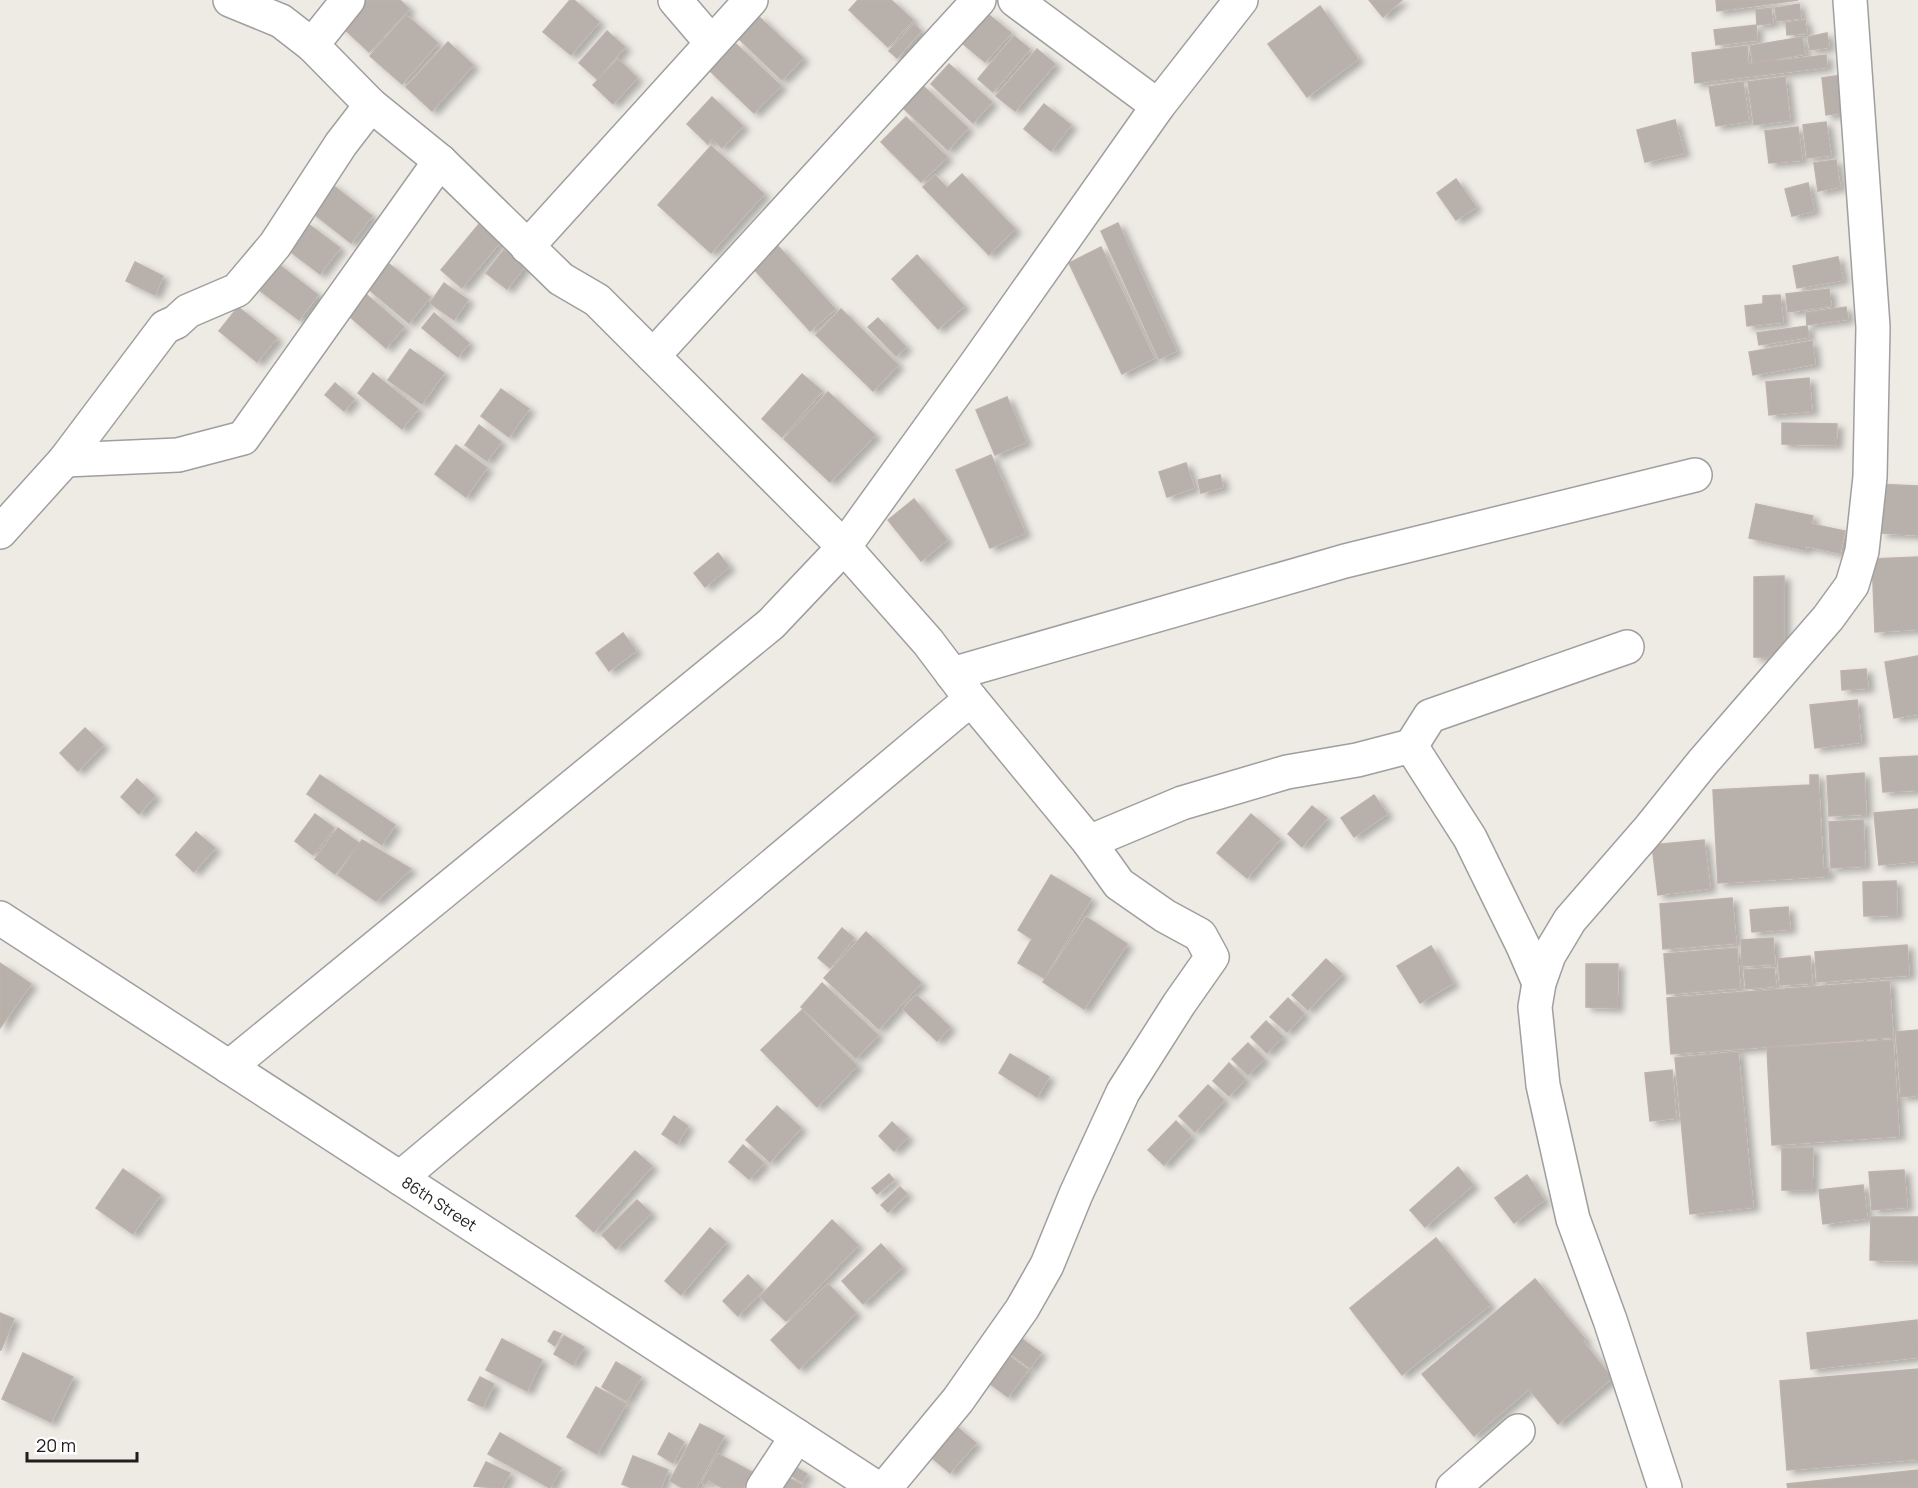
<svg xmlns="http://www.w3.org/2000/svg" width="1918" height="1488" font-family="Manrope,sans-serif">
  <defs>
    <filter id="shadow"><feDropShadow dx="6" dy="4" stdDeviation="3" flood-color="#0004"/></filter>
  </defs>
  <rect width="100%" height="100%" fill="#eeebe5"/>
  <!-- building -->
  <path fill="#b7b0ab" stroke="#beb2aa" stroke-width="1.5" filter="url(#shadow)" d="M364,0H400L409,9L369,52L340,25Z
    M570,0H574L599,22L571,55L543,32Z
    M858,0H891L913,20L888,47L849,10Z
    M1369,0H1402L1383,17Z
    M1716,0H1798L1717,11Z
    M1799,4L1801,18L1777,21L1775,8Z
    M1320,6L1358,59L1307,97L1268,44Z
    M1771,8L1773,23L1757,25L1756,10Z
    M988,14L1011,33L985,62L963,44Z
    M406,15L438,43L402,84L370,56Z
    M758,16L803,58L782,80L737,37Z
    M1805,20L1807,33L1787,35L1786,23Z
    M914,24L921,31L897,58L889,51Z
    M1756,25L1757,40L1716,45L1714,30Z
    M607,31L625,47L597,79L579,63Z
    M1827,33L1829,47L1810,50L1808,37Z
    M1014,36L1030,49L993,92L978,79Z
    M1802,37L1805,54L1753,63L1750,46Z
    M448,42L473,65L432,111L406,87Z
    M736,44L781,86L754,113L710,71Z
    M1747,46L1748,64L1826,55L1827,67L1695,83L1692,53Z
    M1037,49L1055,64L1015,111L996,96Z
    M618,59L637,78L613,104L593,85Z
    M949,64L992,102L973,123L931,84Z
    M1849,74L1854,111L1826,115L1822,78Z
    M1785,77L1790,120L1754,125L1748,82Z
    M1743,82L1749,121L1716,126L1709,87Z
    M922,85L968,128L948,150L902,107Z
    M712,97L743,126L722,148L712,138L708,144L687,124Z
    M1044,104L1071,125L1051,151L1024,129Z
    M906,117L947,157L921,182L881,142Z
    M1675,120L1684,153L1645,162L1637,130Z
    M1826,122L1831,155L1807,158L1803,125Z
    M1798,127L1802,160L1769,163L1765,131Z
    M711,146L764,194L711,253L658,205Z
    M1836,160L1840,187L1818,191L1814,163Z
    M962,174L1015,229L989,255L923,187L935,175L947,188Z
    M1456,179L1476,207L1456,220L1437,193Z
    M330,183L372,216L351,243L309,210Z
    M1808,183L1814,211L1792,216L1785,189Z
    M307,223L340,248L320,274L287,249Z
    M1118,223L1176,351L1159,359L1101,231Z
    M479,224L500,242L462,288L441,270Z
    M778,246L835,309L810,331L753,268Z
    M1101,247L1154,358L1122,374L1069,263Z
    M504,250L525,266L507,289L486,273Z
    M917,255L964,306L938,329L892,279Z
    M1838,257L1843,280L1797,288L1793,266Z
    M273,260L318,295L299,320L254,286Z
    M135,262L163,276L155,295L126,281Z
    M388,263L430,297L409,323L367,288Z
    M444,283L468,300L454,320L430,303Z
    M1829,289L1831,306L1788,312L1786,294Z
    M367,295L404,327L386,348L349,316Z
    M1780,295L1783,322L1747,326L1745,306L1763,304V296Z
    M238,307L277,338L257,362L219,331Z
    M1846,307L1848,319L1807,325L1806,313Z
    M841,309L898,365L873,391L816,335Z
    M434,313L469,343L458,357L422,328Z
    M878,318L906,347L896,356L868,327Z
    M1807,326L1809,337L1759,345L1757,333Z
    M1812,341L1815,364L1753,375L1749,352Z
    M410,349L444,373L422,404L388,380Z
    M373,373L418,409L402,429L358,393Z
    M802,374L822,391L782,437L762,419Z
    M1809,378L1812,411L1769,415L1766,382Z
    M335,383L354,399L344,411L325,395Z
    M501,389L529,409L509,437L481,416Z
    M828,392L875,435L830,482L784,439Z
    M1007,397L1026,442L995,455L976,410Z
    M1782,423L1837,424L1836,445L1782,444Z
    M479,425L501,442L487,461L465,445Z
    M456,445L487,468L466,497L435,474Z
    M991,455L1025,533L990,548L956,470Z
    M1186,463L1194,488L1167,497L1159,472Z
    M1220,475L1223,487L1201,493L1198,480Z
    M1874,484L1918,486V535L1881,533L1882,512Z
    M914,499L947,540L921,561L888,520Z
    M1756,504L1813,516L1811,524L1845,531L1840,553L1806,546L1805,550L1749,538Z
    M718,553L729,567L705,587L694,573Z
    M1918,557V629L1875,632L1872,559Z
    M1784,576V657H1754V577Z
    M623,633L636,651L609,671L596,653Z
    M1918,656V714L1894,718L1885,662Z
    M1866,669L1868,688L1842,690L1841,671Z
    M1857,700L1861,742L1815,748L1810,705Z
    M85,728L103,745L78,771L60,753Z
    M1918,756V790L1883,792L1880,758Z
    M1864,773L1866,814L1829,816L1827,776Z
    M320,775L395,825L382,845L307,794Z
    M1810,775H1818L1823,868H1828V876L1718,883L1713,790L1810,785Z
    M137,779L155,796L139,814L121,797Z
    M1374,795L1387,814L1354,837L1341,818Z
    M1312,806L1327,818L1302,847L1288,834Z
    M1918,809V861L1879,865L1874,813Z
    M315,814L334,828L313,855L295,841Z
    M1251,814L1280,839L1247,878L1217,853Z
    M1863,820L1865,866L1831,868L1829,822Z
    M338,828L359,843L335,874L315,859Z
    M196,832L215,848L194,872L176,855Z
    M362,840L411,869L376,901L338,875Z
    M1704,840L1710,888L1658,895L1652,845Z
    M1051,875L1091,899L1044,978L1018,963L1032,939L1018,930Z
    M1896,881L1897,915L1864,916L1863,882Z
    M1732,898L1736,943L1663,949L1660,904Z
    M1788,907L1790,929L1752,932L1750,910Z
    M1086,917L1127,944L1084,1009L1043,982Z
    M842,928L854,938L830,968L818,958Z
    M866,932L921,983L879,1029L824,978Z
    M1773,938L1775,964L1742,966L1741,940Z
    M1907,945L1909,975L1817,982L1815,952Z
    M1431,946L1453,983L1420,1003L1397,966Z
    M1737,948L1740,988L1667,994L1664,954Z
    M1810,956L1812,983L1780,985L1778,959Z
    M1326,959L1342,974L1308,1010L1292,995Z
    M0,963L31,984L0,1028Z
    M1586,964H1618L1617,1008L1586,1007Z
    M1774,968L1776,986L1746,989L1744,970Z
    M1889,981L1893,1037L1671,1054L1667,998Z
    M822,983L878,1035L856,1058L801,1007Z
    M916,995L950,1027L937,1041L903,1009Z
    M1288,998L1304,1014L1287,1032L1270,1017Z
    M802,1010L857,1066L817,1107L761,1050Z
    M1266,1021L1283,1037L1267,1053L1251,1037Z
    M1918,1030V1095L1901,1097L1896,1032Z
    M1893,1040L1899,1136L1772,1145L1767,1048Z
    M1248,1043L1264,1059L1248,1075L1232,1059Z
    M1738,1052L1753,1207L1690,1214L1675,1058Z
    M1010,1054L1049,1077L1037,1097L999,1073Z
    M1229,1063L1245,1079L1229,1096L1213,1081Z
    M1672,1070L1676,1118L1650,1121L1645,1073Z
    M1208,1085L1224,1100L1195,1132L1179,1116Z
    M777,1106L801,1128L770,1162L746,1140Z
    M674,1116L688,1126L677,1144L662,1134Z
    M1176,1121L1191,1136L1164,1165L1148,1150Z
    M892,1122L908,1137L894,1151L879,1136Z
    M743,1145L764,1163L749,1179L729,1162Z
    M1782,1148H1813L1812,1190H1782Z
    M635,1151L652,1166L594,1232L576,1216Z
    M1458,1167L1473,1185L1425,1227L1410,1210Z
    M123,1169L160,1195L133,1234L96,1208Z
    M1904,1170L1907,1207L1872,1210L1869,1172Z
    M889,1174L894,1180L877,1194L872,1188Z
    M1527,1175L1544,1200L1514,1223L1495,1198Z
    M1863,1185L1867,1218L1823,1224L1819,1190Z
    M900,1187L907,1194L888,1212L881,1205Z
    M637,1200L651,1213L616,1249L602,1235Z
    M1871,1217H1918V1261L1870,1260Z
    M832,1220L858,1245L786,1321L760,1297Z
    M710,1228L726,1242L681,1295L665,1281Z
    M1436,1238L1490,1305L1402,1375L1350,1308Z
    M881,1244L902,1267L863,1304L842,1281Z
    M748,1275L763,1290L738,1316L723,1301Z
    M1535,1279L1585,1339L1583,1342L1612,1378L1558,1424L1529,1389L1474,1436L1422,1374Z
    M828,1284L856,1313L799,1369L771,1340Z
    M0,1313L14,1319L1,1350H0Z
    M1917,1320L1918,1357L1811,1369L1807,1333Z
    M554,1331L561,1334L555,1346L548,1341Z
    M1014,1333L1041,1353L1030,1368L1003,1348Z
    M564,1336L584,1347L573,1365L554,1354Z
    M502,1339L542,1360L527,1391L486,1370Z
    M1001,1350L1028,1370L1008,1397L981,1377Z
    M23,1353L73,1377L51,1422L2,1399Z
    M616,1362L641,1377L627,1401L602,1387Z
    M1918,1369V1459L1787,1470L1780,1381Z
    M480,1377L494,1384L483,1407L468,1400Z
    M596,1387L626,1404L597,1454L567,1437Z
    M950,1421L976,1443L950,1473L925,1452Z
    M700,1424L724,1436L696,1488H683L670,1481Z
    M500,1433L561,1468L550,1488L488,1454Z
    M669,1433L684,1442L673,1463L658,1454Z
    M718,1454L752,1472L743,1488H723L708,1480L705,1485L702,1483Z
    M633,1456L668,1470L661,1488H632L622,1484Z
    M486,1462L510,1473L502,1488L474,1486Z
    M792,1465L807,1474L802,1482L787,1473Z
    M1918,1470V1488H1788L1787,1484Z
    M785,1476L802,1485L800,1488H778Z"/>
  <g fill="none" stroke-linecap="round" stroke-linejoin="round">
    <!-- minor casing -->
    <g stroke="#9f9f9f" stroke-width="36">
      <g id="minor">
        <path d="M230,0L281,21L312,45L371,105L440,161L561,279L597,300L844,547L928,642L971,699L1089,842L1182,803L1287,772L1357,760L1411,746L1470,838L1523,946L1539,983"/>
        <path d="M675,0L711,42"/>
        <path d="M1015,0L1158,106"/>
        <path d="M312,45L348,0"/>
        <path d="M527,247L751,0"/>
        <path d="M653,356L979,0"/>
        <path d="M65,460L178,455L243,438L440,161"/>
        <path d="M0,532L65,460L165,327L176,322L188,311L237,290L275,245L341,144L371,105"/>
        <path d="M952,674L1345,561L1695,475"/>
        <path d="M1411,746L1430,716L1627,647"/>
        <path id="s1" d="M0,918L877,1488"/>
        <path d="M229,1067L771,624L844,547L976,364L1158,106L1241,0"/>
        <path d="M400,1178L971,699"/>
        <path d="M763,1488L797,1436"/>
        <path d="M885,1488L958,1400L1022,1309L1047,1265L1076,1194L1123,1092L1179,1004L1212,957L1200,935L1165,916L1119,884L1089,842"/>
        <path d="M1453,1488L1518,1431"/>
        <path d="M1665,1488L1610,1320L1573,1219L1543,1085L1535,1007L1539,983L1549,955L1570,920L1650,828L1703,762L1828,618L1852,585L1862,551L1870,477L1873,327L1850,0"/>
      </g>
    </g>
    <!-- minor -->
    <use href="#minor" stroke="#fff" stroke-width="33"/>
  </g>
  <g text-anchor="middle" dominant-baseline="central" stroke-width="5" stroke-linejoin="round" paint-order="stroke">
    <!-- street labels -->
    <g font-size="16" fill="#1e1e1e" stroke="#fff">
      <text stroke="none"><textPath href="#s1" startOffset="524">86th Street</textPath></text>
    </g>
  </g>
  <!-- scale -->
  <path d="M27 1452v9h110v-9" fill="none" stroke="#1e1e1e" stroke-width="3"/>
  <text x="36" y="1452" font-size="18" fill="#1e1e1e" stroke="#ffffff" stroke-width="4.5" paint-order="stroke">20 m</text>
</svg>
